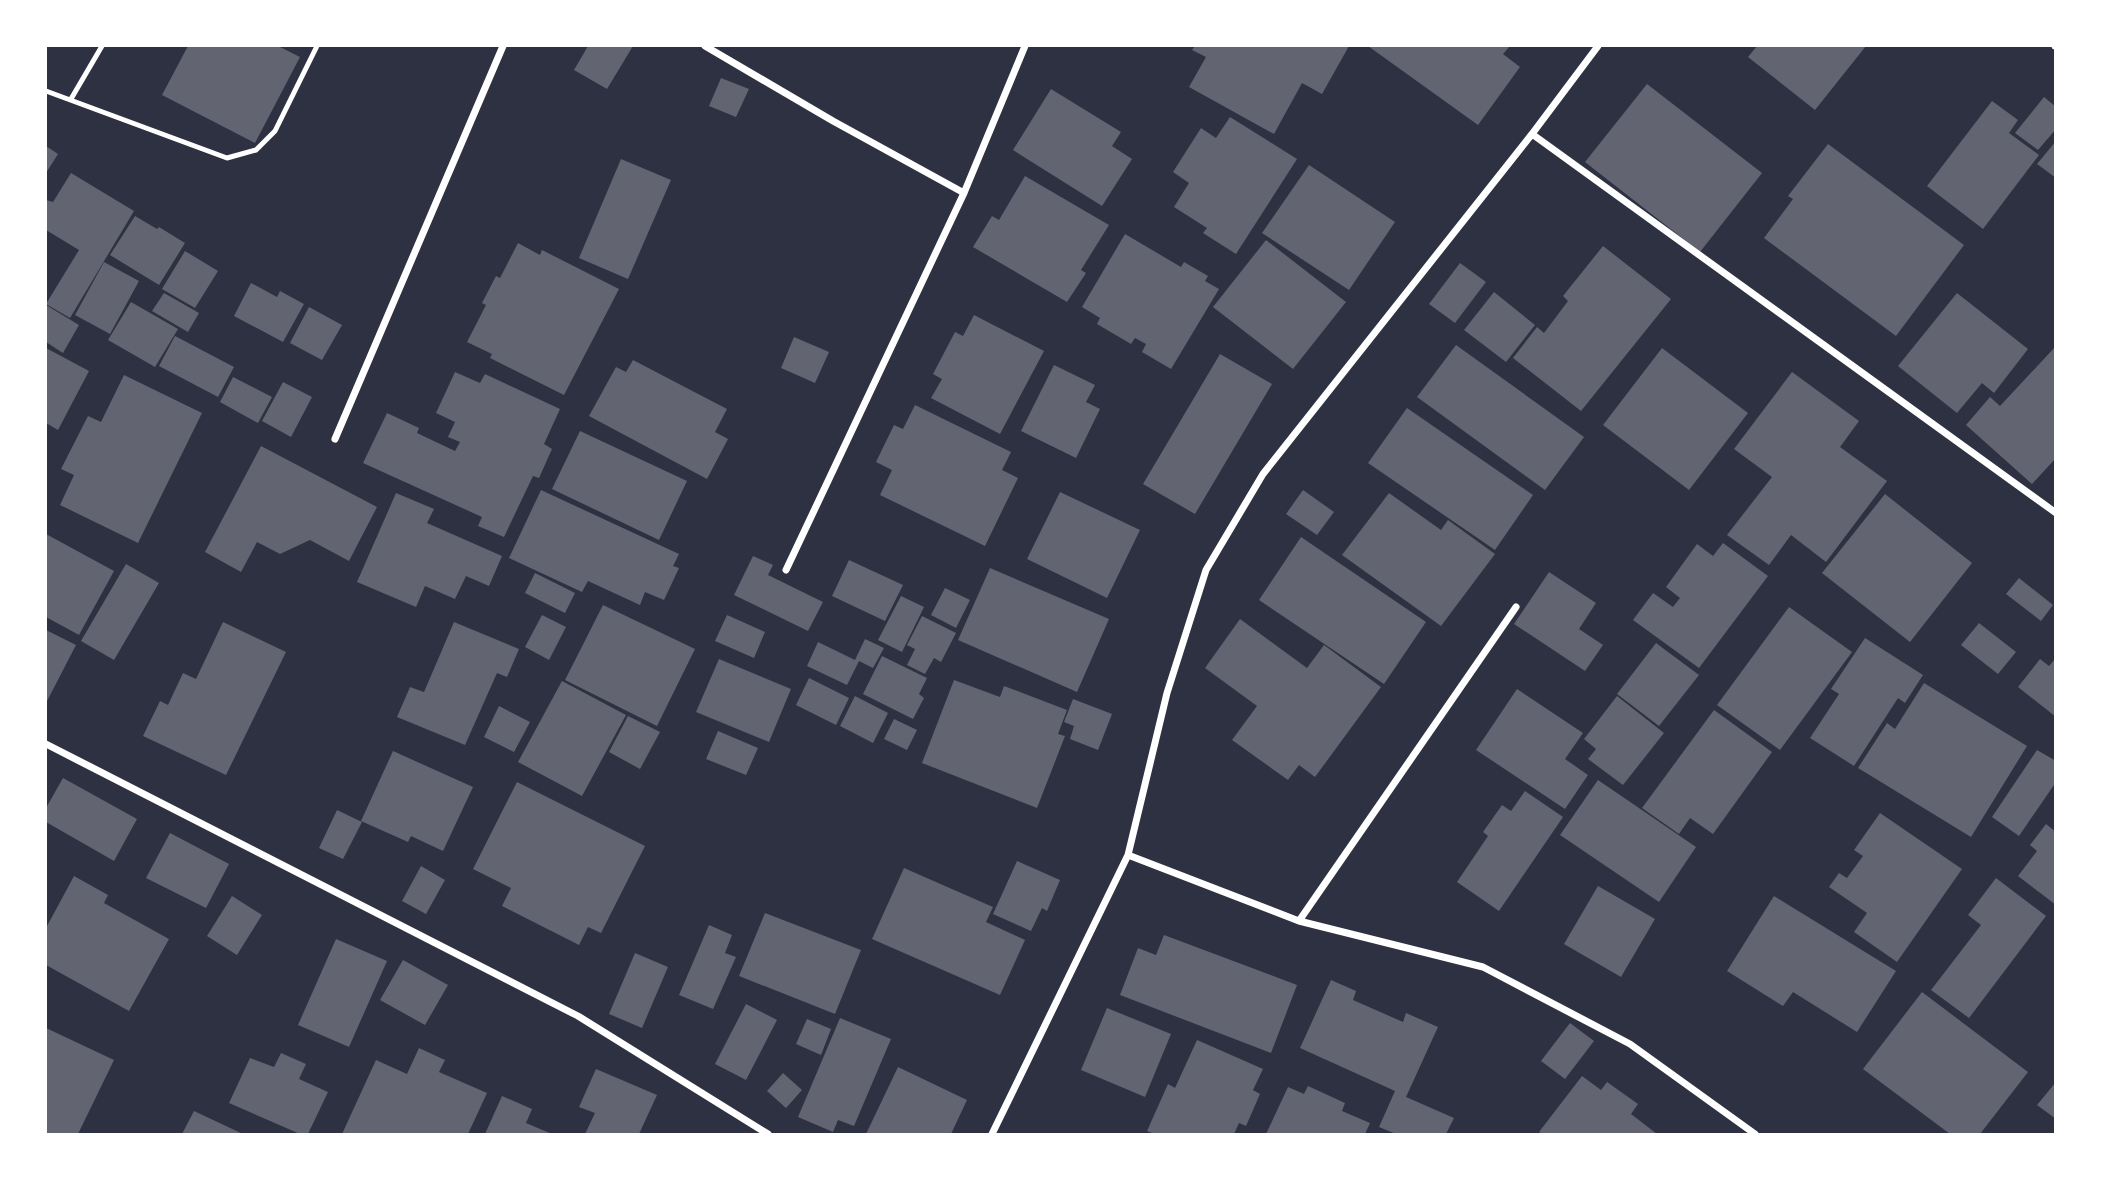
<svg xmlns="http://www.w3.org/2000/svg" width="2101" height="1180" font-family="'PT Sans Narrow',sans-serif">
  <rect width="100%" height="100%" fill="#2d3142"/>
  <!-- building -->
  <path fill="#626471" d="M188,46H278L300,57L255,143L162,95Z
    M588,46H633L607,89L574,70Z
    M1195,46H1349L1322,94L1302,83L1274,134L1189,87L1206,57L1192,50Z
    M1368,46H1510L1503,54L1520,67L1478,125Z
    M1757,46H1866L1815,110L1748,57Z
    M721,78L749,89L736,117L709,106Z
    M1647,84L1762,173L1700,252L1585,162Z
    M1051,89L1121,132L1112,146L1132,159L1102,206L1013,150Z
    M2044,97L2056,107V129L2038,150L2015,133Z
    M1992,101L2018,120L2009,133L2039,155L1983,229L1927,186Z
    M1230,117L1297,159L1236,254L1203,233L1207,228L1174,207L1189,183L1173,172L1201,128L1216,138Z
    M2056,141V178L2037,164Z
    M1828,144L1964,245L1896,336L1764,238L1793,199L1788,196Z
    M46,146L58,154L46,173Z
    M621,159L671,180L628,279L579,258Z
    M1309,165L1395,222L1349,290L1262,233Z
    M71,173L134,211L70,318L46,304L79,250L46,230V200L53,202Z
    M1025,176L1109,225L1081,270L1086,273L1067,302L973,247L992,216L999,220Z
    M135,216L157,229L159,227L185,243L159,285L110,255Z
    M1125,234L1181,267L1184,262L1208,276L1205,281L1219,289L1171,369L1142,352L1146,344L1135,338L1131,344L1097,324L1100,318L1082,307Z
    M1266,240L1346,302L1293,369L1213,307Z
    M518,243L540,255L542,250L619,289L564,395L490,358L492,354L467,342L486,305L482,303L496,276L500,278Z
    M1603,246L1671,299L1581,411L1513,358L1537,327L1544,333L1568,301L1563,296Z
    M185,251L218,271L195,308L162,289Z
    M104,262L139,281L110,334L75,315Z
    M1460,263L1486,282L1455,323L1429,304Z
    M251,283L277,297L280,291L304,304L283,342L234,316Z
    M1494,292L1535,325L1506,362L1464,330Z
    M164,293L199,313L188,332L152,311Z
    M1957,293L2028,349L1994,393L1982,383L1957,413L1898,366Z
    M131,302L178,329L155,367L108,340Z
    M46,305L79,325L63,353L46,342Z
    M309,307L342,325L322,360L290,343Z
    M974,315L1044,351L1000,434L931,398L942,379L933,374L955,332L963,336Z
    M175,336L234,367L218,397L159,366Z
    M794,337L829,352L815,383L781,368Z
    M1456,345L1584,437L1545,490L1417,397Z
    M2056,346V458L2032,484L1966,425L1990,397L2000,406Z
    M46,348L89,371L58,430L46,423Z
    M1662,348L1748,413L1689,490L1603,425Z
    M1220,354L1272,384L1195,514L1143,484Z
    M633,360L727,409L715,432L728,439L707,479L589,416L616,367L626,372Z
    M1054,365L1095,385L1086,402L1100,409L1076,458L1021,431Z
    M455,372L480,383L485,374L560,409L544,444L552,449L539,478L533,476L504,537L478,526L482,517L363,463L387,413L419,428L417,433L455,451L460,442L448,437L455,422L436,413Z
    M1792,372L1859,421L1840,447L1887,481L1826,562L1791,535L1769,565L1727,535L1772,477L1734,449Z
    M124,375L202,413L138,543L60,505L74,475L61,469L88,416L101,422Z
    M233,377L272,397L258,423L220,402Z
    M283,382L312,397L291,437L262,421Z
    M915,405L1011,452L1002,470L1018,478L985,546L880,495L892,470L876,462L894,425L903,429Z
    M1407,408L1533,495L1495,550L1368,463Z
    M580,431L687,481L659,540L552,489Z
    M261,446L377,507L349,561L310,540L280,554L257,542L241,572L205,552Z
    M541,490L679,554L673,566L679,568L664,600L645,592L640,605L588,581L582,592L509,558Z
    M1303,490L1334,512L1317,535L1286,514Z
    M1060,492L1140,530L1107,598L1027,559Z
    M396,493L434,509L427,523L502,556L489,586L466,576L455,599L425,586L416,607L357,582Z
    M1389,493L1441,530L1448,520L1495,554L1441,626L1342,555Z
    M1885,494L1972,563L1910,642L1822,573Z
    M46,534L114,571L79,635L46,617Z
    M1301,537L1426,622L1384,684L1259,600Z
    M1723,543L1768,576L1699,668L1633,620L1653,593L1673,607L1680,598L1666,587L1697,544L1713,556Z
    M753,556L773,565L768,575L823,602L808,631L734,595Z
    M849,560L903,585L885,621L832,596Z
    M126,564L159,583L114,660L81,641Z
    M990,568L1109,619L1077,692L958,640Z
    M1549,572L1596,603L1579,629L1603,645L1585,671L1514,624Z
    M535,573L575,593L565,613L525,593Z
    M2019,578L2053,605L2041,621L2006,594Z
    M945,588L970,600L956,628L931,615Z
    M901,596L924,607L902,652L878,640Z
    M603,605L695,649L657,726L565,680Z
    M1789,607L1852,652L1780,750L1717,705Z
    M542,615L566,627L549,660L525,647Z
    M727,615L765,632L754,658L715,641Z
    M922,616L956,633L941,662L934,658L925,674L907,665L915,649L907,645Z
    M1240,619L1307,668L1324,645L1381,687L1315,777L1299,765L1288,780L1232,740L1257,706L1205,668Z
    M223,622L286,652L226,775L143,736L160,701L168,705L183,673L196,679Z
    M454,622L519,649L507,677L497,673L465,745L397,717L410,687L424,692Z
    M1979,623L2016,652L1998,674L1961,645Z
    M46,630L76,645L46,703Z
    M1865,638L1923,675L1905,703L1898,698L1854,766L1810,738L1839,694L1831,689Z
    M865,639L884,648L873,668L859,661L847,685L807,666L818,642L855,660Z
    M1656,643L1699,675L1659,726L1617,694Z
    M882,656L927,678L919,694L924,698L913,719L863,694Z
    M2056,658V717L2018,687L2040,659L2049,666Z
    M719,659L791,689L769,742L696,712Z
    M809,678L849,698L836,725L796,705Z
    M954,680L1000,697L1004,686L1067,710L1058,734L1065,736L1037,808L922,763Z
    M562,681L626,715L582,796L518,762Z
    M1924,683L2027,746L1971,837L1858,768L1887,723L1895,729Z
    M1517,689L1583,733L1565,759L1588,775L1565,809L1476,750Z
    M855,696L888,713L873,743L840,726Z
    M1617,696L1664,733L1623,785L1588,759L1596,749L1584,739Z
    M1073,699L1112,714L1098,750L1070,739L1074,726L1064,722Z
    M499,706L530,722L514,752L484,737Z
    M1714,710L1772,752L1713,834L1690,818L1679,834L1642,808Z
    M628,716L660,732L640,769L609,752Z
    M894,719L917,730L907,750L884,739Z
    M718,731L758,748L746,775L706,759Z
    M2037,750L2056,761V782L2019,836L1992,817Z
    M393,751L473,787L443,851L411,836L408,842L361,821Z
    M63,778L137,819L114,861L46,822V808Z
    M1598,780L1696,847L1659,902L1560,835Z
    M517,782L645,846L601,933L588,927L579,945L502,906L511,888L473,869Z
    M1525,791L1563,817L1499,911L1457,882L1488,836L1483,832L1502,805L1511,811Z
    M337,810L362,822L343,859L319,848Z
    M1880,813L1962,869L1897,962L1854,932L1867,913L1829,887L1839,873L1847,878L1863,856L1854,850Z
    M2046,824L2056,832V905L2018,876L2037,851L2030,845Z
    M170,833L229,864L206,908L146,878Z
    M1017,861L1060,880L1047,911L1042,908L1031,931L993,914Z
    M421,866L445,880L426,914L402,901Z
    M904,868L993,907L986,922L1025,940L1000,995L872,939Z
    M74,876L108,895L104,903L169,939L129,1011L46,965V928Z
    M1996,878L2046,916L1969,1018L1931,990L1981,925L1968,915Z
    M1598,886L1655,919L1621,977L1564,944Z
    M232,896L262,915L237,955L207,936Z
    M1774,896L1896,971L1857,1032L1793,992L1783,1006L1727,971Z
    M765,913L861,950L835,1014L739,976Z
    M709,925L732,935L725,953L736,957L713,1009L679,995Z
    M1164,935L1297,985L1271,1053L1120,995L1138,948L1156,955Z
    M336,939L387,961L349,1047L298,1025Z
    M635,953L668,967L642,1028L609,1014Z
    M403,960L448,985L425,1025L380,1000Z
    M1331,980L1356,991L1353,1000L1403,1022L1406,1013L1438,1027L1406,1097L1454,1118L1446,1134H1396L1379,1127L1395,1091L1300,1048Z
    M1922,992L2028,1072L1980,1134H1950L1863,1069Z
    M746,1004L777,1020L746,1080L715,1064Z
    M1107,1008L1171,1034L1145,1097L1081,1070Z
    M840,1018L891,1039L854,1126L838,1120L833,1132L798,1117Z
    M807,1019L831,1029L821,1055L796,1044Z
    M1570,1023L1594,1041L1565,1079L1541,1061Z
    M46,1028L114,1060L78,1134H46Z
    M1197,1040L1263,1069L1253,1090L1260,1094L1246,1126L1239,1123L1234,1134H1154L1147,1131L1168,1084L1175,1088Z
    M419,1048L445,1060L439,1072L487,1093L468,1134H342L376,1060L407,1074Z
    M281,1053L306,1064L299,1079L328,1092L308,1134H300L229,1103L250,1058L274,1067Z
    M898,1067L967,1100L951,1134H866Z
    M596,1069L657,1095L639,1134H585L595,1113L579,1107Z
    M783,1073L802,1090L786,1108L767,1091Z
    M1582,1076L1601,1090L1607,1082L1638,1104L1631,1114L1657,1134H1543L1539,1132Z
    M2056,1082V1119L2037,1105Z
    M1308,1086L1345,1103L1342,1111L1370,1123L1365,1134H1266L1288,1087L1304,1094Z
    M502,1096L532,1109L526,1123L552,1134H485Z
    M194,1111L243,1134H182Z"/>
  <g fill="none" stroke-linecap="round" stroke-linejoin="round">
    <!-- service -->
    <path stroke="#fff" stroke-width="5" d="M46,91L227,158L256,150L275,131L317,46
      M71,99L102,46"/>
    <!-- minor -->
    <path stroke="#fff" stroke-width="7" d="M705,46L833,121L964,193
      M2055,46H2056
      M1532,134L2056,513
      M335,439L503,46
      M786,570L964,193L1025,46
      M46,744L578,1016L768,1134
      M1128,855L1299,921L1483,967L1630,1044L1755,1134
      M1299,921L1516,607
      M992,1134L1128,855L1167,693L1206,570L1263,474L1532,134L1598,46"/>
  </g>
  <!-- border -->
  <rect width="2101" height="1180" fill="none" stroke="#ffffff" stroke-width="94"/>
</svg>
